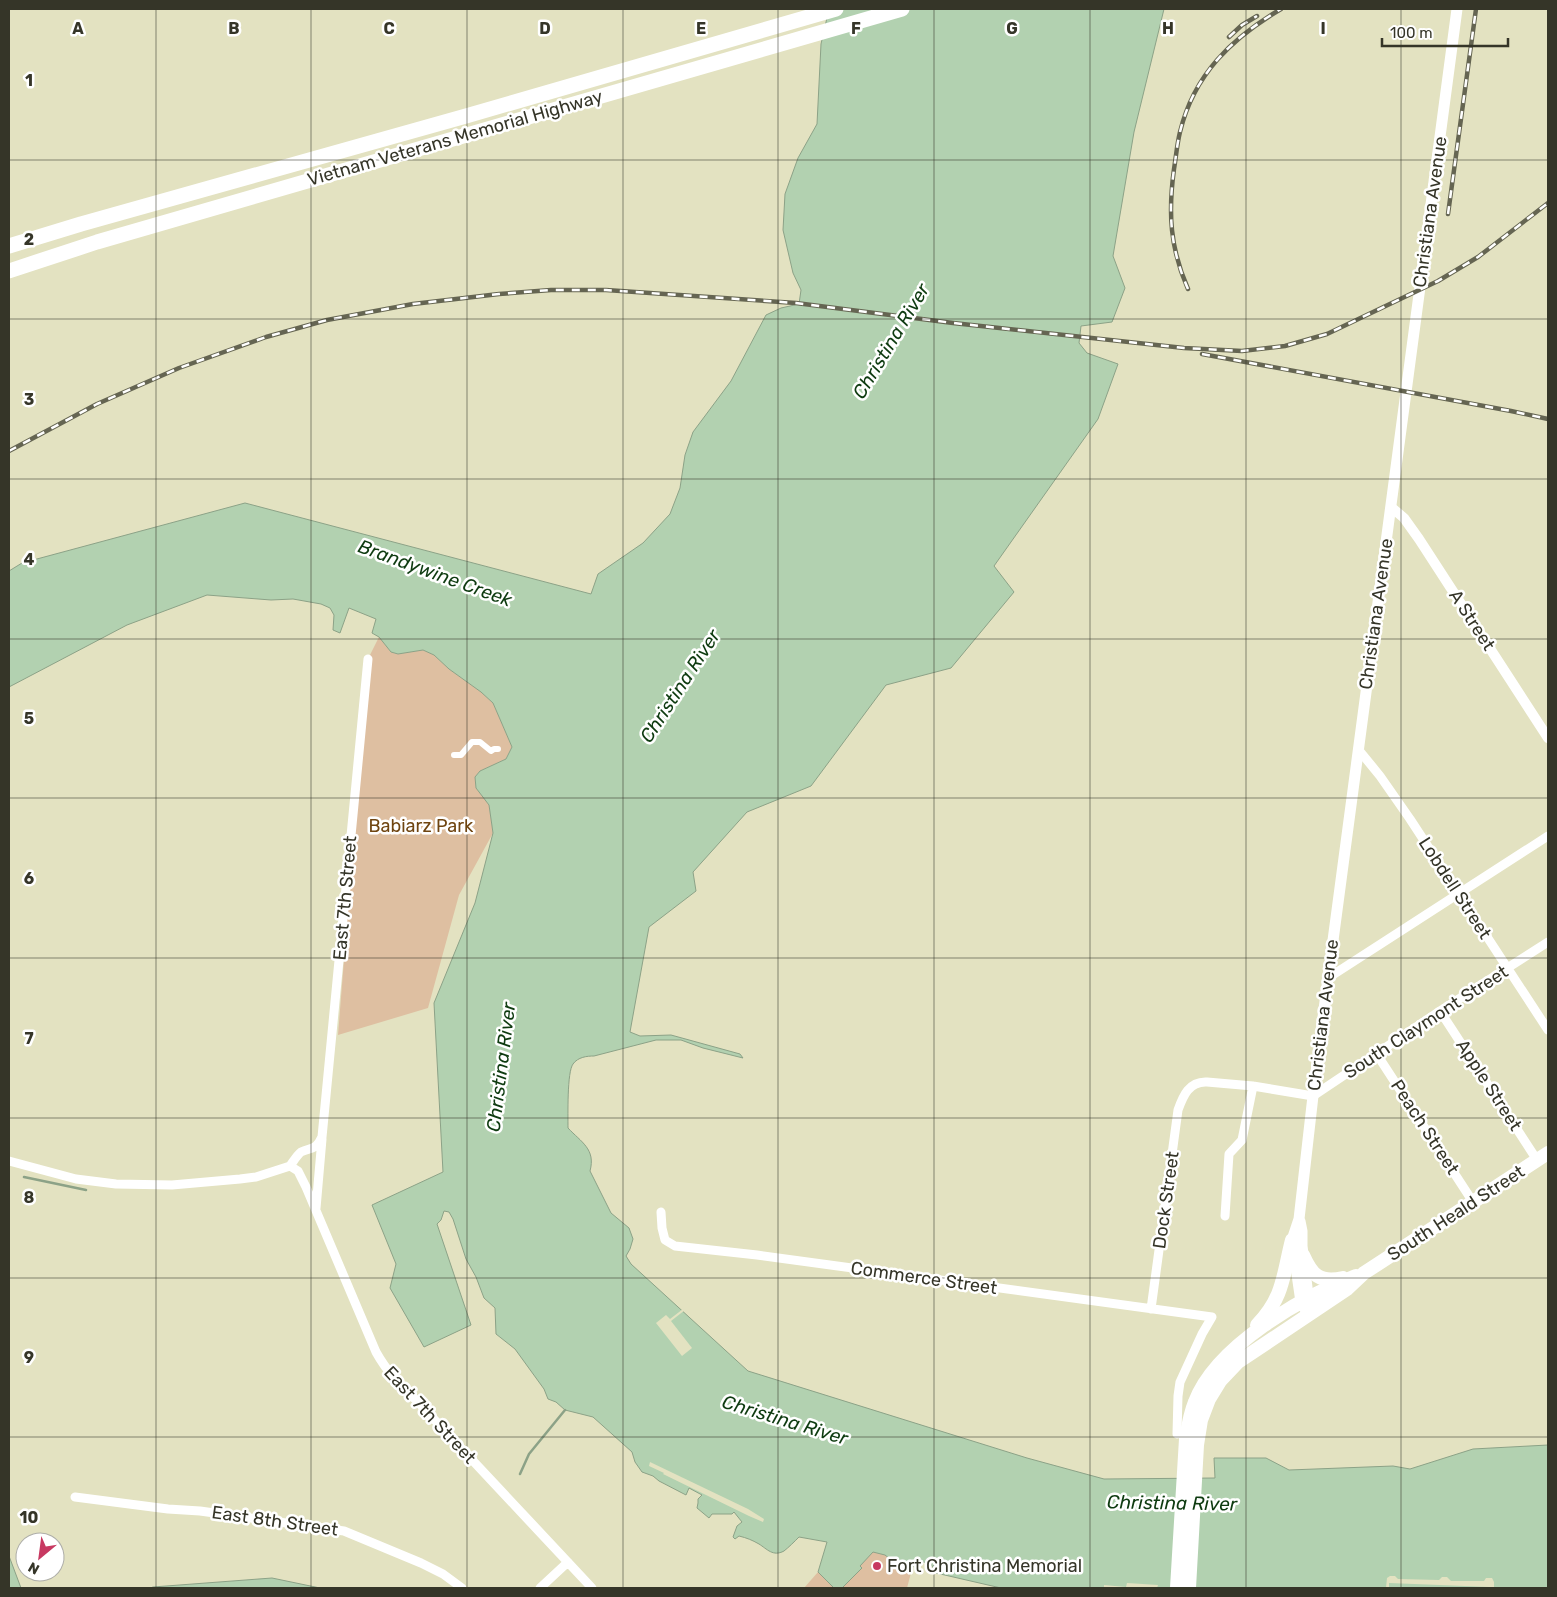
<svg xmlns="http://www.w3.org/2000/svg" width="1557" height="1597" font-family="Rubik,sans-serif">
  <rect width="100%" height="100%" fill="#e3e2c1"/>
  <!-- green -->
  <path fill="#debfa1" d="M379,637L391,652L397,654L423,650L434,655L449,669L481,692L493,703L512,747L506,759L480,771L475,777L476,788L489,805L493,833L459,895L428,1008L338,1035L368,659Z
    M873,1552L885,1555L894,1562L912,1569L907,1588H842L861,1568L859,1566Z
    M818,1572L834,1588H804Z"/>
  <!-- water -->
  <path fill="#b2d1b0" stroke="#8ca287" d="M829,9H1164L1134,132L1113,256L1125,288L1112,322L1081,326L1079,343L1087,353L1118,364L1098,419L994,566L1014,592L951,668L886,685L811,786L747,812L693,872L696,891L649,927L630,1032L640,1036L671,1035L740,1054L743,1058L703,1048L681,1040H656L594,1056C587,1056 578,1057 573,1064C567,1072 568,1115 568,1128C581,1142 596,1149 590,1171L611,1213L629,1228L633,1239L630,1249L626,1256L631,1264L748,1371L1027,1458L1104,1479L1215,1478L1214,1458H1266L1289,1470L1393,1466L1410,1469L1473,1449L1548,1445V1588H1001L936,1573L931,1564L916,1560L912,1569L894,1562L885,1555L873,1552L860,1566L862,1568L842,1588H834L818,1572L827,1542L799,1537C794,1542 789,1547 784,1551C773,1557 767,1549 759,1544C752,1540 747,1538 739,1536L735,1539L733,1537L737,1526L742,1522L734,1512L732,1514H712L709,1518L697,1508L698,1503V1499L702,1495L689,1488L686,1495L659,1481L653,1476L642,1472L635,1462L632,1452L593,1417L565,1410L556,1402L548,1399L544,1389L515,1349L496,1334L495,1308L484,1298L476,1277L466,1259L453,1219L449,1212L444,1211L441,1220L437,1224L471,1325L424,1347L390,1288L396,1264L372,1205L443,1172L434,1003L475,903L493,833L489,805L476,788L475,777L480,771L506,759L512,747L493,703L481,692L449,669L434,655L423,650L398,654L391,652L379,637L372,633L376,619L349,608L340,633L333,630L334,615L330,608L321,604L293,599L271,600L207,595L127,625L9,687V571L22,563L245,503L591,594L598,574L643,543L670,514L680,488L685,455L693,432L731,381L766,315L781,308L799,304L801,290L793,273L783,230L785,194L798,158L817,124L821,44Z
    M9,1556L21,1588H9Z
    M272,1578L320,1588H150L153,1587Z"/>
  <!-- pier -->
  <path fill="#e3e2c1" d="M683,1309L685,1310L671,1321L692,1348L682,1356L656,1323L666,1315L670,1319Z
    M650,1462L748,1509L764,1519L763,1522L749,1516L663,1474L664,1473L649,1466Z
    M1390,1576H1395L1398,1579L1439,1580L1442,1577H1447L1451,1581H1484L1486,1578H1492L1494,1582V1588H1491L1490,1587L1389,1583V1588H1386L1387,1578Z
    M1127,1583L1158,1585L1157,1588H1104V1585L1126,1587Z"/>
  <g fill="none" stroke-linecap="round" stroke-linejoin="round">
    <!-- stream -->
    <path stroke="#8ca287" stroke-width="2.5" d="M24,1177L86,1190
      M520,1474L529,1454L565,1410"/>
    <!-- pedestrian -->
    <path stroke="#fff" stroke-width="6" d="M454,755H461L472,742H480L491,751L494,749H498"/>
    <!-- minor -->
    <path stroke="#fff" stroke-width="9" d="M1358,749L1380,776L1410,819L1548,1030
      M1328,978L1548,836
      M1440,1011L1537,1160
      M1376,1053L1473,1202
      M9,1161L76,1179L116,1184L172,1185L240,1179L256,1177L290,1166
      M290,1166L298,1171L306,1187L376,1352C387,1372 401,1386 417,1401L592,1588
      M290,1166C293,1162 297,1155 301,1152C312,1147 316,1150 322,1137L368,659
      M316,1208L322,1139
      M661,1212L662,1228L665,1240L675,1246L757,1255L1212,1317L1202,1334L1180,1382L1178,1396L1177,1434
      M1225,1216L1229,1154L1242,1140L1253,1086
      M1151,1309L1178,1110C1183,1096 1189,1081 1207,1082L1253,1086L1313,1096L1440,1011L1548,942
      M75,1497L168,1509L200,1511L344,1531L421,1563L443,1574L462,1588
      M540,1588L568,1562"/>
    <!-- tertiary -->
    <path stroke="#fff" stroke-width="10" d="M1391,507L1404,518L1419,539L1548,738"/>
    <!-- secondary -->
    <path stroke="#fff" stroke-width="11" d="M1300,1221L1302,1231V1246L1309,1304
      M1305,1309L1301,1302L1292,1240L1299,1219L1313,1096L1328,978L1457,9"/>
    <!-- primary -->
    <path stroke="#fff" stroke-width="14" d="M1303,1255C1312,1275 1319,1283 1343,1278
      M1257,1325C1284,1297 1283,1275 1292,1240
      M1177,1588L1186,1439C1188,1427 1190,1414 1195,1402C1216,1346 1302,1297 1356,1276
      M1189,1588L1197,1445L1201,1420L1209,1399L1220,1381L1238,1362L1347,1289L1364,1273L1548,1153"/>
    <!-- motorway -->
    <path stroke="#fff" stroke-width="15" d="M9,246L81,224L466,116L836,9
      M9,271L97,242L902,9"/>
    <!-- rail casing -->
    <g stroke="#656552" stroke-width="4.5">
      <path id="rail" d="M1229,37L1242,25L1257,16
        M1448,214L1476,9
        M1188,289C1170,248 1168,213 1174,169C1176,157 1177,144 1180,132C1194,74 1232,38 1281,9
        M1202,354L1511,411L1548,419
        M9,451L97,404L179,368L266,337L327,320L413,304L499,294L551,290H606L796,303L953,323L1184,348L1242,351L1285,346L1327,334L1438,281L1478,257L1548,203"/>
    </g>
    <!-- rail -->
    <use href="#rail" stroke="#fff" stroke-width="2.5" stroke-dasharray="8" stroke-linecap="butt"/>
  </g>
  <!-- grid -->
  <path fill="none" stroke="#353528" stroke-width="1" stroke-opacity="0.55" d="M156,9V1588M311,9V1588M467,9V1588M623,9V1588M778,9V1588M934,9V1588M1090,9V1588M1246,9V1588M1401,9V1588M9,160H1548M9,319H1548M9,479H1548M9,639H1548M9,798H1548M9,958H1548M9,1118H1548M9,1278H1548M9,1437H1548"/>
  <!-- markers -->
  <circle fill="#c73961" stroke="#fff" stroke-width="2" cx="877" cy="1566" r="5"/>
  <g text-anchor="middle" dominant-baseline="central" stroke-width="5" stroke-linejoin="round" paint-order="stroke">
    <!-- street labels -->
    <g font-size="18" fill="#353528" stroke="#fff">
      <text transform="translate(455 138) rotate(-16)">Vietnam Veterans Memorial Highway</text>
      <text transform="translate(1430 212) rotate(-82)">Christiana Avenue</text>
      <text transform="translate(1376 614) rotate(-82)">Christiana Avenue</text>
      <text transform="translate(1472 620) rotate(57)">A Street</text>
      <text transform="translate(1455 888) rotate(57)">Lobdell Street</text>
      <text transform="translate(345 898) rotate(-85)">East 7th Street</text>
      <text transform="translate(1323 1015) rotate(-83)">Christiana Avenue</text>
      <text transform="translate(1426 1022) rotate(-33)">South Claymont Street</text>
      <text transform="translate(1489 1085) rotate(57)">Apple Street</text>
      <text transform="translate(1425 1127) rotate(57)">Peach Street</text>
      <text transform="translate(1166 1200) rotate(-82)">Dock Street</text>
      <text transform="translate(1456 1213) rotate(-33)">South Heald Street</text>
      <text transform="translate(924 1278) rotate(8)">Commerce Street</text>
      <text transform="translate(430 1415) rotate(47)">East 7th Street</text>
      <text transform="translate(275 1521) rotate(8)">East 8th Street</text>
    </g>
    <!-- park labels -->
    <g font-size="18" fill="#6f4511" stroke="#fff">
      <text x="421" y="826">Babiarz Park</text>
    </g>
    <!-- poi labels -->
    <g font-size="18" fill="#353528" stroke="#fff" text-anchor="start">
      <text x="887" y="1566">Fort Christina Memorial</text>
    </g>
    <!-- water labels -->
    <g font-size="19" font-style="italic" fill="#0e3b10" stroke="#fff">
      <text transform="translate(891 341) rotate(-59)">Christina River</text>
      <text transform="translate(435 573) rotate(20)">Brandywine Creek</text>
      <text transform="translate(680 686) rotate(-57)">Christina River</text>
      <text transform="translate(501 1067) rotate(-83)">Christina River</text>
      <text transform="translate(785 1420) rotate(17)">Christina River</text>
      <text transform="translate(1172 1503) rotate(1)">Christina River</text>
    </g>
  </g>
  <g font-size="16" text-anchor="middle" font-weight="bold" fill="#353528" stroke="#fff" stroke-width="5" stroke-linejoin="round" paint-order="stroke">
    <text x="78" y="34">A</text>
    <text x="234" y="34">B</text>
    <text x="389" y="34">C</text>
    <text x="545" y="34">D</text>
    <text x="701" y="34">E</text>
    <text x="856" y="34">F</text>
    <text x="1012" y="34">G</text>
    <text x="1168" y="34">H</text>
    <text x="1323" y="34">I</text>
    <text x="29" y="86">1</text>
    <text x="29" y="245">2</text>
    <text x="29" y="405">3</text>
    <text x="29" y="565">4</text>
    <text x="29" y="724">5</text>
    <text x="29" y="884">6</text>
    <text x="29" y="1044">7</text>
    <text x="29" y="1203">8</text>
    <text x="29" y="1363">9</text>
    <text x="29" y="1523">10</text>
  </g>
  <!-- border -->
  <rect width="1557" height="1597" fill="none" stroke="#353528" stroke-width="20"/>
  <!-- north arrow -->
  <g transform="translate(40 1557) rotate(209)"><circle r="24" fill="#ffffff" stroke="#aeaea9"/>
  <path d="M0-4L9 19L0 12L-9 19Z" fill="#c73961"/>
  <text y="-8" font-size="14" font-weight="bold" text-anchor="middle" fill="#353528">N</text>
  </g>
  <!-- scale -->
  <path d="M1382 38v8h126v-8" fill="none" stroke="#353528" stroke-width="2.5"/>
  <text x="1390" y="38" font-size="15" fill="#353528" stroke="#ffffff" stroke-width="4" paint-order="stroke">100 m</text>
</svg>
